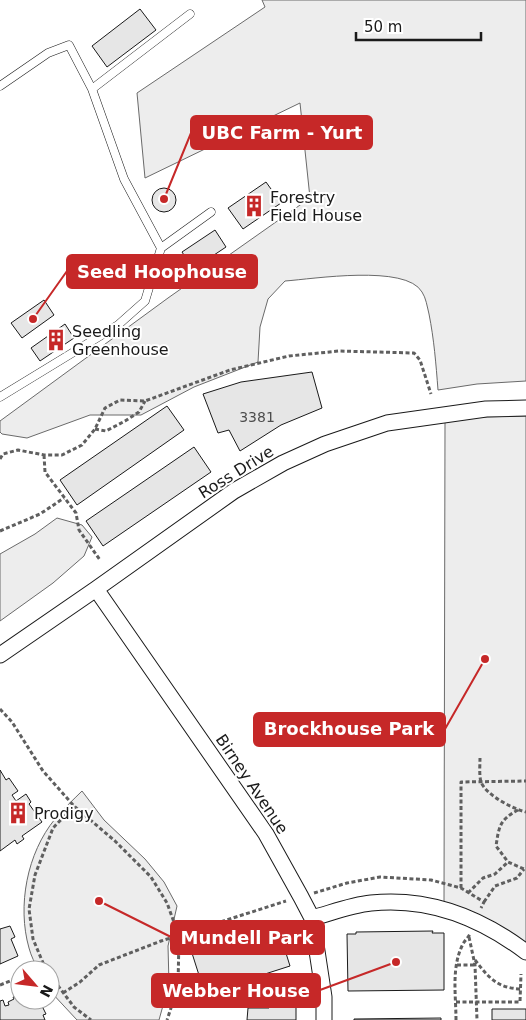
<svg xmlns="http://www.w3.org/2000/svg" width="526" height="1020" font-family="'DejaVu Sans',sans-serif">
  <rect width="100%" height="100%" fill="#fff"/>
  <!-- green -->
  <path fill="#ededed" stroke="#6a6a6a" d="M262,0H526V381L477,384L438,390C436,364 434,339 429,314C427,306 426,298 422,292C406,264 313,279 285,281L268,299L260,327L258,362L194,387L141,415H90L27,438L2,434L0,432V421L168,298L310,198L300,103L145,178L137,93L265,7Z
    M526,416V944C500,923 475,914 444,902L445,421L479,417Z
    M57,518L82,525L92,537L84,556L53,583L0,621V554L35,534Z
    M82,791L104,820L145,859L164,882L177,906L168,946L169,984L159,1020H77L50,991V970H38C35,963 31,956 29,948C17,906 27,853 55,819C63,809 73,800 82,791Z"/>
  <!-- building -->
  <path fill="#e6e6e6" stroke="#1a1a1a" d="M140,9L156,30L107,67L92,46Z
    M266,182L281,203L243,229L228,208Z
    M152 200a12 12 0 1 1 24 0a12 12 0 1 1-24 0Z
    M215,230L226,247L193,269L182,252Z
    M44,300L54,315L22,338L11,323Z
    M65,324L74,338L40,361L31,348Z
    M312,372L322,408L281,425L240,451L229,430L218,433L203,394L241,382Z
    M167,406L184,430L77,505L60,480Z
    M194,447L211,472L103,546L86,521Z
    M0,770L6,780L9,778L18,791L12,795L16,801L26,794L31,802L29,804L42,822L22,836L24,839L17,844L15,840L0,851Z
    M281,922L289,949L285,950L290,966L265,974L273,997L287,993L291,1004H296V1020H247L248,1008H269V1003L261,976L205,994L191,950Z
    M10,926L15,937L11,939L18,956L0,964V929Z
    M433,931L432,933H444V990L348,991L347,934H356V932Z
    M20,994V1000H39L46,1014L43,1015L45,1020H0V1001L3,1000L5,1006L9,1005L8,1002L14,999L13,997Z
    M492,1009H526V1020H492Z
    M441,1018V1020H354V1019Z"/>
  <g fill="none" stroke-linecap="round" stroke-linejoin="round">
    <!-- service casing -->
    <g stroke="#1a1a1a" stroke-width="9">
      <path id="service" d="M0,86L48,53L69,45L92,89L124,179L161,248
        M92,89L190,14
        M0,397L118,325L145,301L161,248L211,212"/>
    </g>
    <!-- minor casing -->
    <g stroke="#1a1a1a" stroke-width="17">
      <path id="minor" d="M96,589L266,834L301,897L312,918L324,997V1020
        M0,655L96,589L234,491L283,463L325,444L387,423L486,409L526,408
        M312,918C331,913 351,905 371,903C429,897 481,918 526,952"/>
    </g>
    <!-- path -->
    <path stroke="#5f5f5f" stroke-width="3" stroke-dasharray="4 2.5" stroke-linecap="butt" d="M95,429L106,431L125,421L139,412L145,401
      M44,455L45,472L76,513L79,530L100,560
      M0,459L3,454L18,450L44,455H62L82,445L95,429L105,408L120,400L145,401L230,370L289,356L339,351L414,353L420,360L431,394
      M0,531L40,514L64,498
      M0,709L12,722L43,771L74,806L115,841L151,877L167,903L179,936L178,987L167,1020
      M480,758C480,765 479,775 481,782C486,795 513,809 526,812
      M518,810C499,820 499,827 496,846L508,862L524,869
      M461,888V782L526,781
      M314,893L347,883L380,877L431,880L461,888L484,902L481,908
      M468,893L483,878L495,874L508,862
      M484,902L495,886L517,878L524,869
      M469,937L475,965L477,1020
      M475,960C489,978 497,988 521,989
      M457,965H475
      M39,970L45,968
      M46,970L33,939L29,909L35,875L53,828L74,806
      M50,975L74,1007L91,1020
      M0,985L20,977
      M63,993L80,982L99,965L161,941L286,901
      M456,1002H520L521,974
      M456,1020C456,995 451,967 463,944C465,940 468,938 470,934"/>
    <!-- service -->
    <use href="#service" stroke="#fff" stroke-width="8"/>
    <!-- minor -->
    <use href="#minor" stroke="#fff" stroke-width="15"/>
  </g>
  <!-- icons -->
  <defs>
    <g id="building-bare" transform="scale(1.725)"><path d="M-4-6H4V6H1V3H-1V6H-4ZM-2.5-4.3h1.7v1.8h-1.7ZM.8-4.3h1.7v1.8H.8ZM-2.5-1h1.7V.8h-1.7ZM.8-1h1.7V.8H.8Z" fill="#c62828" stroke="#fff" stroke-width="2.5" paint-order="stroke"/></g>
  </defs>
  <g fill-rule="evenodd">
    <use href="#building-bare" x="254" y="206"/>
    <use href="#building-bare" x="56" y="340"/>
    <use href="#building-bare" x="18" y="813"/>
  </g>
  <g text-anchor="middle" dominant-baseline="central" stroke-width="4" stroke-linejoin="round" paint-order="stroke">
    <!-- number labels -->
    <g font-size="14" fill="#4d4d4d">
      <text x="257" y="417">3381</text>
    </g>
    <!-- poi labels -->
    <g font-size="16" fill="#1a1a1a" stroke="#fff" text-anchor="start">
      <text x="270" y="197">Forestry<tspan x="270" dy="18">Field House</tspan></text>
      <text x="72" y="331">Seedling<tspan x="72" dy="18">Greenhouse</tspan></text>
      <text x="34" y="813">Prodigy</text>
    </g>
    <!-- street labels -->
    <g font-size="16" fill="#1a1a1a" stroke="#fff">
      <text transform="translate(236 472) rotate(-32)">Ross Drive</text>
      <text transform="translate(252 784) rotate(56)">Birney Avenue</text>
    </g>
  </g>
  <!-- callouts -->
  <path fill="none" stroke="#c62828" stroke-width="2" d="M164 199L191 133M33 319L67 271M485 659L445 729M99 901L171 937M396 962L320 990"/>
  <g fill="#c62828" stroke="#fff" stroke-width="2">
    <circle cx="164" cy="199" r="5"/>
    <circle cx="33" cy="319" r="5"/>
    <circle cx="485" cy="659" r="5"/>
    <circle cx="99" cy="901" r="5"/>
    <circle cx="396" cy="962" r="5"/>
  </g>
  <g fill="#c62828" stroke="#c62828" stroke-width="2">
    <rect x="191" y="116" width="181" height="33" rx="5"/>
    <rect x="67" y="255" width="190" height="33" rx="5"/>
    <rect x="254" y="713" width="191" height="33" rx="5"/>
    <rect x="171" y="921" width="153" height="33" rx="5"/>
    <rect x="152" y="974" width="168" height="33" rx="5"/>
  </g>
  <g font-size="18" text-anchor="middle" font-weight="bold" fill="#fff">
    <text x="282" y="139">UBC Farm - Yurt</text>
    <text x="162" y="278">Seed Hoophouse</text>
    <text x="349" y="735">Brockhouse Park</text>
    <text x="247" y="944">Mundell Park</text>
    <text x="236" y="997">Webber House</text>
  </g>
  <!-- north arrow -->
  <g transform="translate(35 985) rotate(118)"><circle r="24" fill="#ffffff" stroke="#a3a3a3"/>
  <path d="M0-4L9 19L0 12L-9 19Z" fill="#c62828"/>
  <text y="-8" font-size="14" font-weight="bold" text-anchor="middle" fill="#1a1a1a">N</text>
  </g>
  <!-- scale -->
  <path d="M356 32v8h125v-8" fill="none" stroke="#1a1a1a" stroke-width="2.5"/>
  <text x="364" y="32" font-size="15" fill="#1a1a1a" stroke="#ffffff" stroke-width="4" paint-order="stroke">50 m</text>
</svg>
